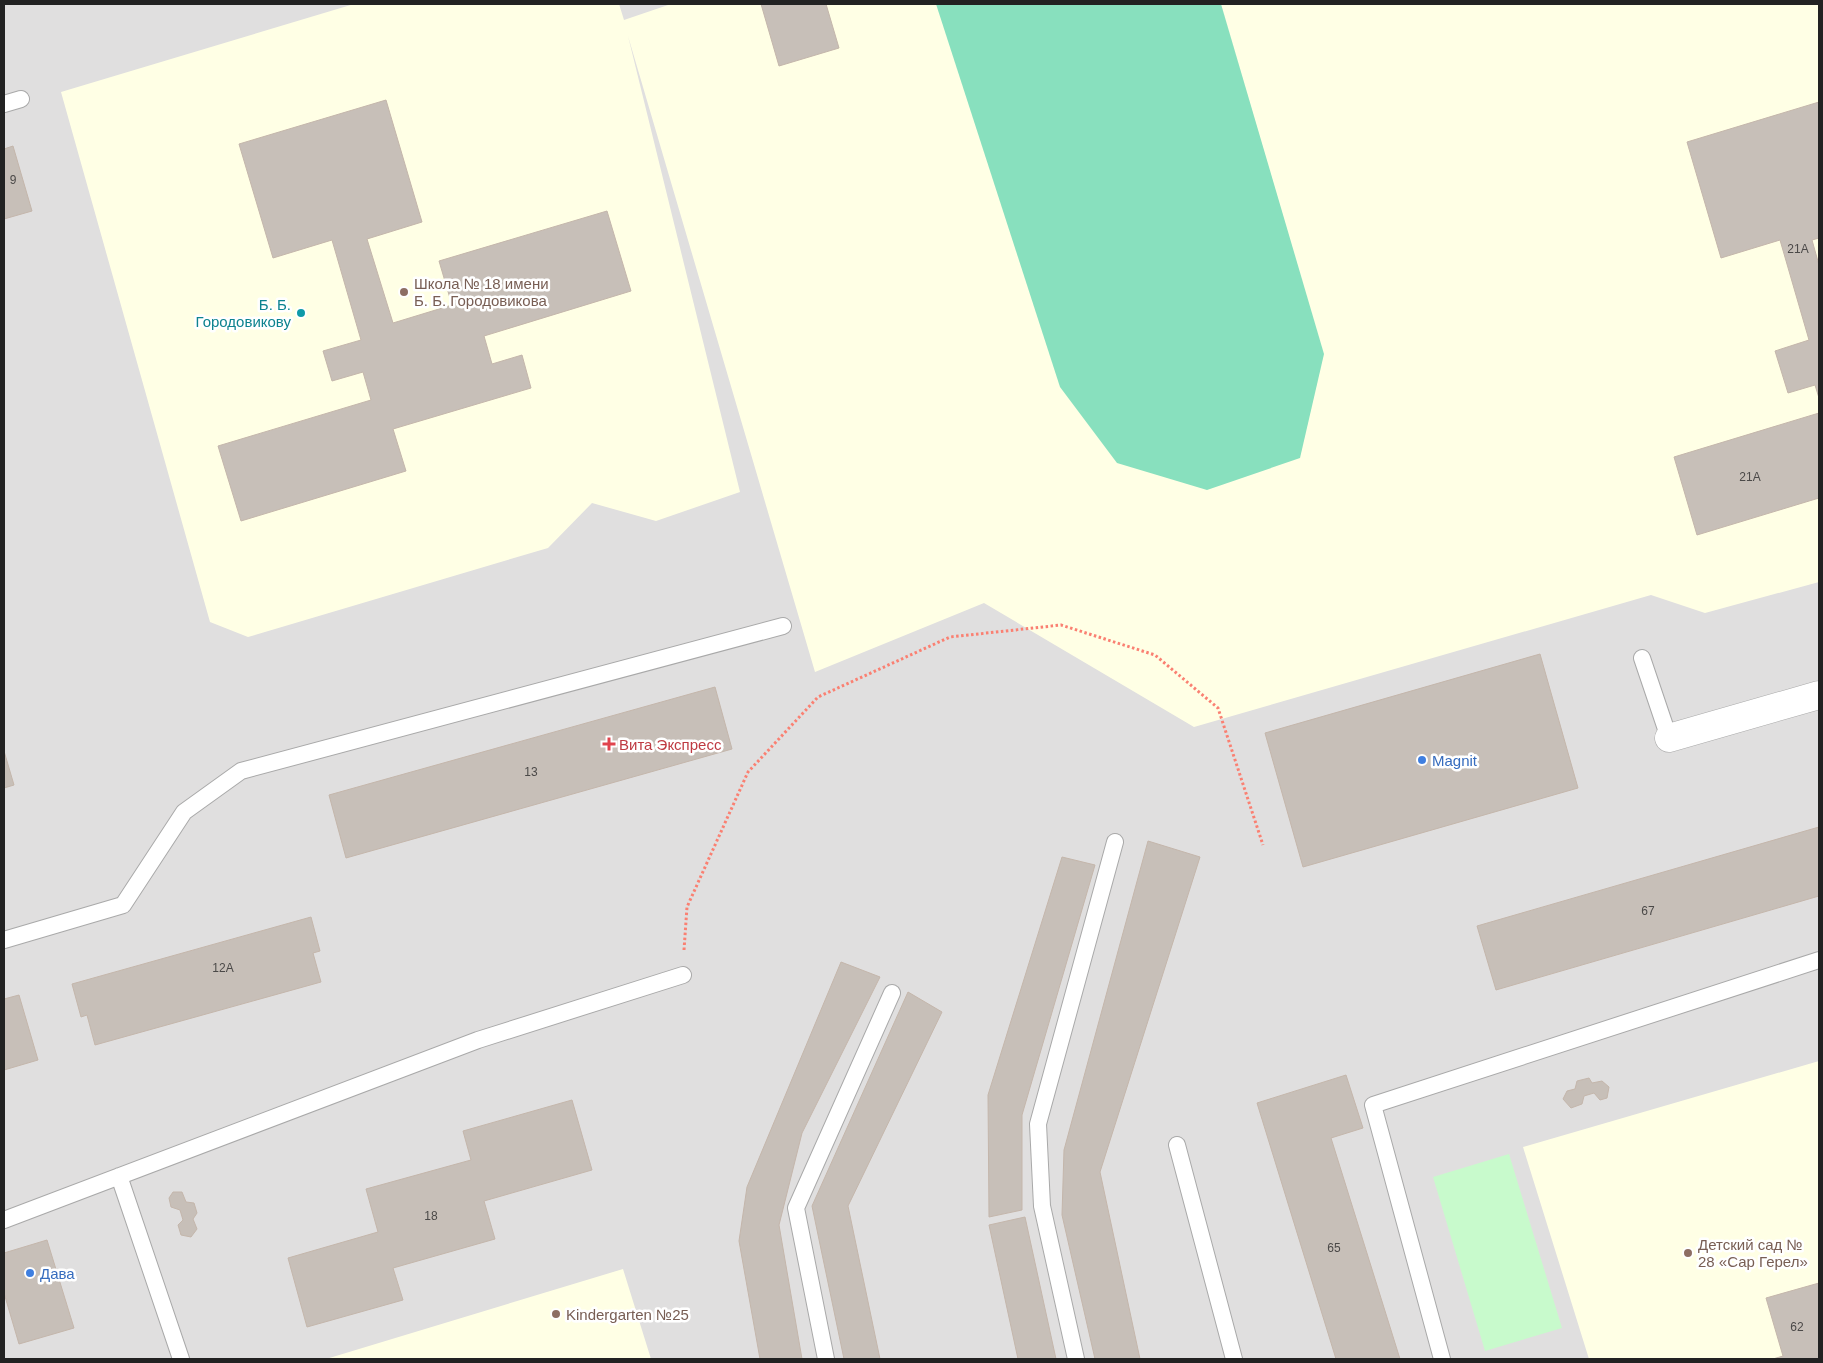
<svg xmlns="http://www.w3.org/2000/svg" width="1823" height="1363" font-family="Arial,sans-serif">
  <rect width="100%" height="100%" fill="#f2efe9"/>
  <!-- residential -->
  <path fill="#e0dfdf" d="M4,4H1819V1359H4Z"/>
  <!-- education -->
  <path fill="#ffffe5" d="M354,4H619L624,20L671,4H1819V582L1705,613L1651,595L1194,727L984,603L815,672L628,36L740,492L656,521L592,503L548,548L248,637L210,622L61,92Z
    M1819,1061V1359H1589L1523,1147Z
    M623,1269L651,1359H326Z"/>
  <!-- park -->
  <path fill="#c8facc" d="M1509,1154L1562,1328L1485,1351L1433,1177Z"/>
  <!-- pitch -->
  <path fill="#88e0be" d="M936,4H1221L1324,354L1300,458L1207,490L1117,463L1060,387Z"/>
  <!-- building -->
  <path fill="#c7bfb8" stroke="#c4b6ab" d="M761,4H826L839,48L779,66Z
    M386,100L422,222L367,239L393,323L452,305L439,261L607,211L631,291L484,336L492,364L522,355L531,388L393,429L406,471L241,521L218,446L371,400L363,372L332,381L323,351L361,340L332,240L273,258L239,144Z
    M1819,102V238L1812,240L1819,265V398L1815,385L1788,393L1775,351L1809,340L1780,240L1721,258L1687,142Z
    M13,146L32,211L4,219V149Z
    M1819,413V498L1697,535L1674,457Z
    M1540,654L1578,788L1303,867L1265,733Z
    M715,687L732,749L346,858L329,795Z
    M4,751L14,785L4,788Z
    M1819,827V896L1496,990L1477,926Z
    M1148,841L1200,857L1100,1172L1140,1359H1095L1062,1215L1064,1150Z
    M1062,857L1095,865L1022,1115V1210L989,1217L988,1095Z
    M311,917L320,951L313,953L321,982L95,1045L87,1015L81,1017L72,984Z
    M841,962L880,977L802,1133L779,1225L802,1359H760L739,1241L747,1187Z
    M908,992L942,1012L848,1206L880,1359H844L812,1206Z
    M19,995L38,1060L4,1070V999Z
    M1346,1075L1363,1128L1331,1138L1400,1359H1336L1257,1103Z
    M1589,1078L1592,1083L1602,1081L1609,1087L1607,1098L1600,1100L1594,1093L1584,1096L1582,1104L1571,1108L1563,1099L1567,1091L1575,1089L1577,1081Z
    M572,1100L592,1170L484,1201L495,1239L393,1268L403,1300L307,1327L288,1258L378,1232L366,1189L471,1160L463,1131Z
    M173,1192H182L186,1202L194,1203L197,1213L193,1219L197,1229L191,1237L181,1235L178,1225L183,1220L180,1210L171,1207L169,1198Z
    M1025,1217L1056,1359H1018L989,1225Z
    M47,1240L74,1328L19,1344L4,1293V1253Z
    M1819,1283V1359H1773L1783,1356L1766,1298Z"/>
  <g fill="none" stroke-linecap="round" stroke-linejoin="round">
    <!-- lane casing -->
    <g stroke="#a9a9a9" stroke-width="18">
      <path id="lane" d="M4,104L21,99
        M1642,658L1669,738
        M4,940L123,905L184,812L241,771L783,626
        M1177,1145L1234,1359
        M119,1176L181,1359
        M4,1220L478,1040L683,975
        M826,1359L796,1208L892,993
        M1076,1359L1042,1206L1038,1124L1115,842
        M1442,1359L1373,1105L1819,960"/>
    </g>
    <!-- street casing -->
    <g stroke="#a9a9a9" stroke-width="29">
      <path id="street" d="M1669,738L1819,695"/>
    </g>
    <!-- path -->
    <path stroke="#fa8072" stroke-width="3" stroke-dasharray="2.5 2.5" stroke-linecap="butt" d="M684,950L687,907L748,772L818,697L950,637L1061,625L1155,655L1218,708L1263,845"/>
    <!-- lane -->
    <use href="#lane" stroke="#fff" stroke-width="16"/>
    <!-- street -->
    <use href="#street" stroke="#fff" stroke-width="28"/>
  </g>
  <!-- markers -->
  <g fill="#8d6e63" stroke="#fff" stroke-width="2">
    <circle cx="404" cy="292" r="5"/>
    <circle cx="1688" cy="1253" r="5"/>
    <circle cx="556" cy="1314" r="5"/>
  </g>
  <circle fill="#0f9aa8" stroke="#fff" stroke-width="2" cx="301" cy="313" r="5"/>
  <path fill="#e0444e" stroke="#fff" stroke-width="2" d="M606.5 736.5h5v5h5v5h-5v5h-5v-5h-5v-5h5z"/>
  <g fill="#3f7fe0" stroke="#fff" stroke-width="2">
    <circle cx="1422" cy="760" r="5"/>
    <circle cx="30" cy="1273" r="5"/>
  </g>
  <g text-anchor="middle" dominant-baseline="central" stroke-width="5" stroke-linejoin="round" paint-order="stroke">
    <!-- number labels -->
    <g font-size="12" fill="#4b4948">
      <text x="13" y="180">9</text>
      <text x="1798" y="249">21А</text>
      <text x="1750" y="477">21А</text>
      <text x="531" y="772">13</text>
      <text x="1648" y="911">67</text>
      <text x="223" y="968">12А</text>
      <text x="431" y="1216">18</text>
      <text x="1334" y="1248">65</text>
      <text x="1797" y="1327">62</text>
    </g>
    <!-- education labels -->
    <g font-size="15" fill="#785e54" stroke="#fff" text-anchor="start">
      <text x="414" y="283">Школа № 18 имени<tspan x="414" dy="17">Б. Б. Городовикова</tspan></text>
      <text x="1698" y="1244">Детский сад №<tspan x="1698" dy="17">28 «Сар Герел»</tspan></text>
      <text x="566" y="1314">Kindergarten №25</text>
    </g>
    <!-- culture labels -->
    <g font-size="15" fill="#0d838f" stroke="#fff" text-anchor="end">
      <text x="291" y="304">Б. Б.<tspan x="291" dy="17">Городовикову</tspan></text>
    </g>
    <!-- health labels -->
    <g font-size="15" fill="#be3a42" stroke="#fff" text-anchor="start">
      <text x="619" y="744">Вита Экспресс</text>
    </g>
    <!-- shop labels -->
    <g font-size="15" fill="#366cbe" stroke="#fff" text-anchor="start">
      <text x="1432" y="760">Magnit</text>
      <text x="40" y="1273">Дава</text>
    </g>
  </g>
  <!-- border -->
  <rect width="1823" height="1363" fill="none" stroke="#222222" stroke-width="10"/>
</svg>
